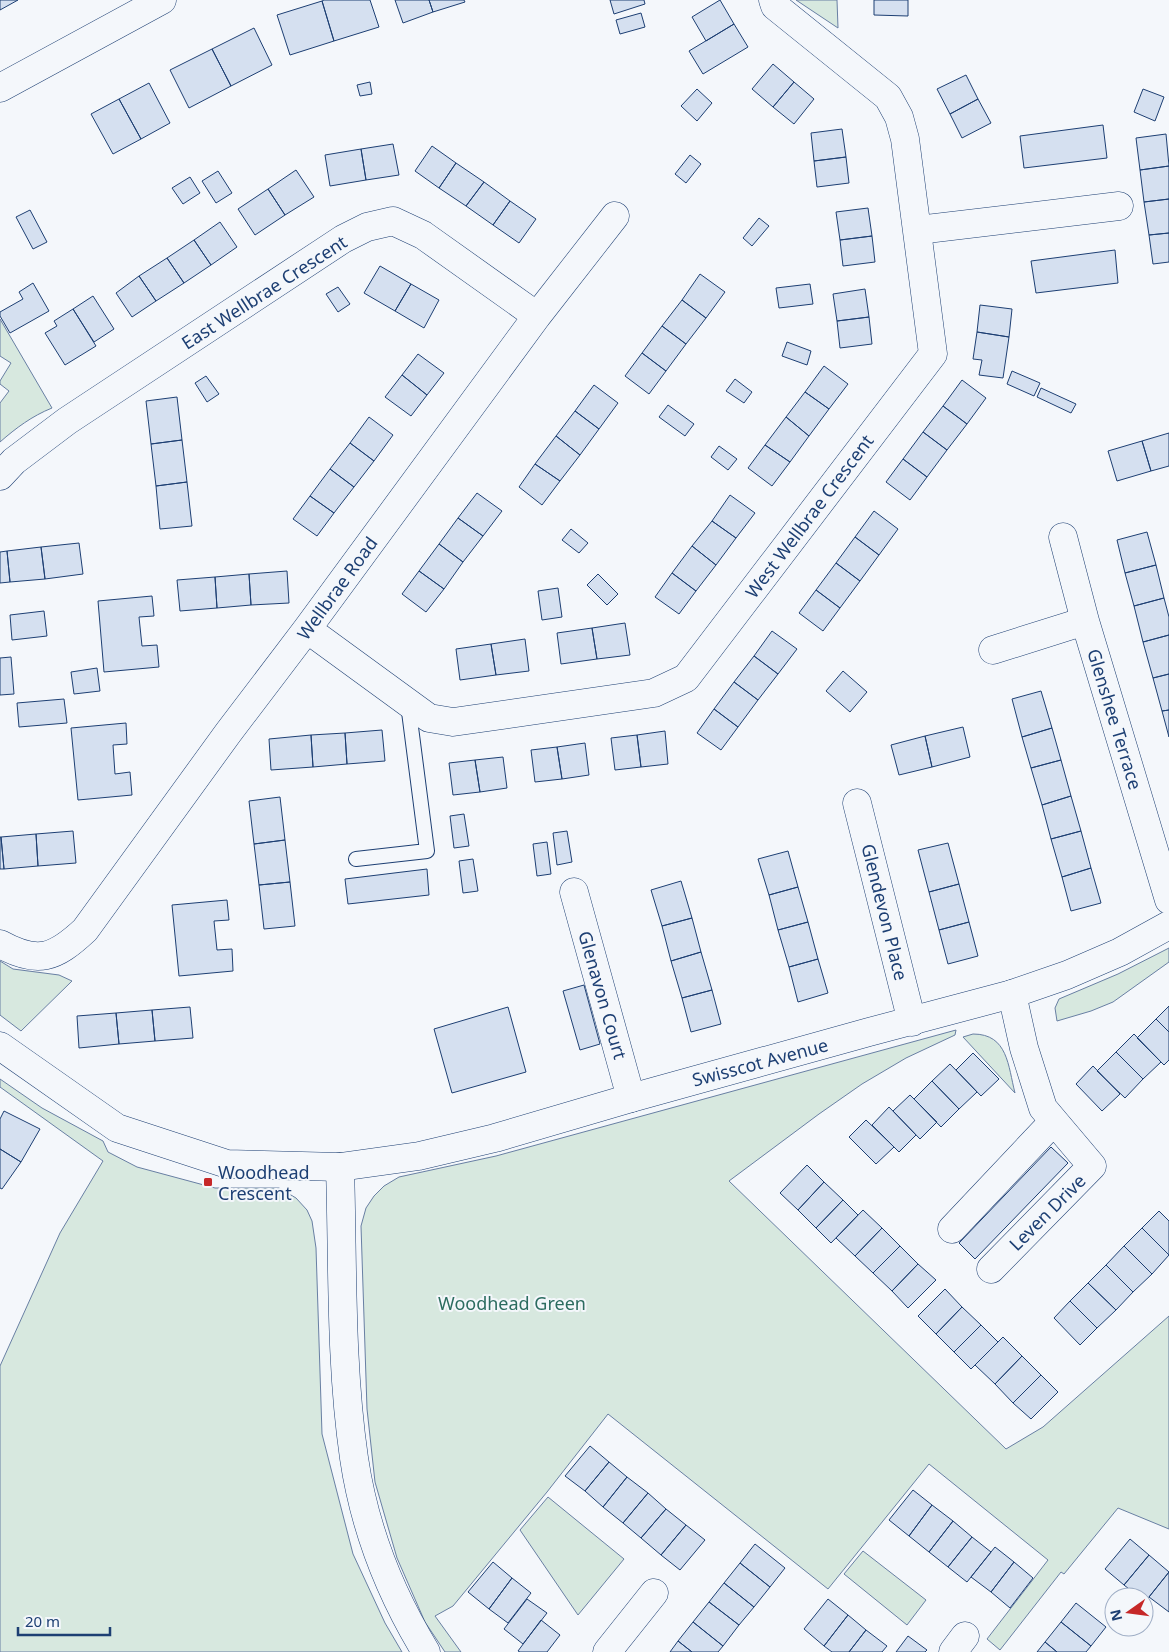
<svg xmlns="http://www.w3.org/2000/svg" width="1169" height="1652" font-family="'Noto Sans',sans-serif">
  <rect width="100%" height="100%" fill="#f4f7fb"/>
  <!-- green -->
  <path fill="#d7e8df" stroke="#687fa3" d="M796,0H837L838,28Z
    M0,319L52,408C32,416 16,428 0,442V403L9,391L0,384V381L11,363L0,356Z
    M1169,948V962L1113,1002L1091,1011L1057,1021L1055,1008L1059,999L1118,974Z
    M0,961L13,969L59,975L72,981L21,1031L0,1015Z
    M956,1030L955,1035L906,1058L862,1084L819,1114L729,1181L1006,1449L1043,1427L1169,1316V1529L1118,1508L1064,1574L1061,1572L1000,1650L987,1639L1048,1560L929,1464L828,1589L608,1414L547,1492L453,1606L435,1616L461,1652H445L425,1622L397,1558L375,1482L367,1409L361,1226L366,1208L374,1196L384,1186L399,1177L496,1156Z
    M973,1034C1008,1034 1008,1066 1015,1093L963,1037Z
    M0,1079L42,1108L103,1141L108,1152L137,1167L215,1188H279L296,1198L307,1210L312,1221L316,1248L322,1434L353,1554L385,1623L402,1652H0V1366L60,1233L103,1161L0,1087Z
    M548,1497L624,1559L578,1615L520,1530Z
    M863,1551L926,1600L907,1625L844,1574Z"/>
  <!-- building -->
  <path fill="#d5e0f0" stroke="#1d3f73" d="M0,0H18L0,10Z
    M324,0H370L379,27L334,41L322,1Z
    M395,0H429L433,12L403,23Z
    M429,0H464L465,2L433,12Z
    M610,0H644L645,4L614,14Z
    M720,0L734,24L706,41L692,17Z
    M874,0H908V16L874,15Z
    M322,1L334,41L290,55L277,15Z
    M641,13L645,27L620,34L616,20Z
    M734,24L748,47L703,74L689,51Z
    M254,28L272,65L231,86L212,49Z
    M212,49L231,86L189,108L170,70Z
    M773,64L794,82L773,107L752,89Z
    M966,75L978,99L950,114L937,89Z
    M370,82L372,94L360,96L357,85Z
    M794,82L814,99L794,124L773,107Z
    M149,83L170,123L141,139L119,99Z
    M697,89L712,103L697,121L681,106Z
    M1143,89L1164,97L1155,121L1134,112Z
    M119,99L141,139L113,154L91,114Z
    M978,99L991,123L962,138L950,114Z
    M1103,125L1107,158L1024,168L1020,136Z
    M842,129L846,157L814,161L811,133Z
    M1166,134L1169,166L1140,170L1136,138Z
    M393,144L399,175L366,180L361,149Z
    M432,146L456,163L439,188L415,171Z
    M361,149L366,180L330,186L325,155Z
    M690,155L701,164L686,183L675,174Z
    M846,157L849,183L817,187L814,161Z
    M456,163L484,182L466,206L439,188Z
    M1169,166V199L1144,202L1140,170Z
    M296,170L314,197L285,215L268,189Z
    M218,171L232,193L216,203L202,181Z
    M190,177L200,193L183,204L172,188Z
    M484,182L510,201L493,225L466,206Z
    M268,189L285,215L255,235L238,209Z
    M1169,199V233L1149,235L1144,202Z
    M510,201L536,219L519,243L493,225Z
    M868,208L872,236L840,240L836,212Z
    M30,210L47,242L33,249L16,217Z
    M759,218L769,226L752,246L743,238Z
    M220,222L237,247L211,265L194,240Z
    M1169,233V262L1153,264L1149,235Z
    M872,236L875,262L843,266L840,240Z
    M194,240L211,265L184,283L167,258Z
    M1115,250L1118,283L1036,293L1031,261Z
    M167,258L184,283L156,301L139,276Z
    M380,266L411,284L395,311L364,293Z
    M700,274L725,292L706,318L682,300Z
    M139,276L156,301L132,317L116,293Z
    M33,283L49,311L10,333L0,316V312L23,299L19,292Z
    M411,284L439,300L424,328L395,311Z
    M810,284L813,304L779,308L776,288Z
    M338,287L350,304L338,312L326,294Z
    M865,289L869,317L837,321L833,294Z
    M93,296L114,329L94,342L73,309Z
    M682,300L706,318L686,344L662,326Z
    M980,305L1012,309L1009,337L977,332Z
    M73,309L96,346L65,365L45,333L57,326L54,321Z
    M869,317L872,344L840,348L837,321Z
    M662,326L686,344L666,371L642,353Z
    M977,332L1009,337L1003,378L979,375L982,360L973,359Z
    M787,342L811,351L807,365L782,356Z
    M642,353L666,371L649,394L625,376Z
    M418,354L444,373L427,395L402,375Z
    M824,366L848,384L829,409L805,392Z
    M1012,371L1040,383L1034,396L1007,384Z
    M402,375L427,395L411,416L385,397Z
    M206,376L219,394L207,402L195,383Z
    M735,379L752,392L744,403L726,391Z
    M962,380L986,398L967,424L943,406Z
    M594,385L618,403L599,429L575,411Z
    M1041,388L1076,404L1071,413L1037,397Z
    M805,392L829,409L809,436L786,417Z
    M177,397L182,440L151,444L146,401Z
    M668,405L694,424L685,436L659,417Z
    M943,406L967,424L947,450L923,432Z
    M575,411L599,429L580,455L556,436Z
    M369,417L393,435L374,461L350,443Z
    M786,417L809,436L790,462L765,445Z
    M923,432L947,450L927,477L903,459Z
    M1169,433V466L1151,471L1142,441Z
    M556,436L580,455L560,481L535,464Z
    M182,440L187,482L156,486L151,444Z
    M1142,441L1151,471L1117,481L1108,451Z
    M350,443L374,461L354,487L330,469Z
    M765,445L790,462L772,486L748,468Z
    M719,446L737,459L728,470L711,457Z
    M903,459L927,477L910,500L886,482Z
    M535,464L560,481L542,505L519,487Z
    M330,469L354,487L334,513L310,496Z
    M187,482L192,526L160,529L156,486Z
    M477,493L502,511L483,536L458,518Z
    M730,495L755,513L736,538L712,521Z
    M310,496L334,513L317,536L293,519Z
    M874,511L898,529L879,555L855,537Z
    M458,518L483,536L463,562L439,544Z
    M712,521L736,538L716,565L692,546Z
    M571,529L588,543L579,553L562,540Z
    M1147,532L1156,565L1125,573L1117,540Z
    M855,537L879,555L860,581L836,563Z
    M79,543L83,574L45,579L41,547Z
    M439,544L463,562L444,589L419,571Z
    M692,546L716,565L696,591L672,573Z
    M41,547L45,579L10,582L7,551Z
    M7,551L10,582L0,583V552Z
    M836,563L860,581L840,608L816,590Z
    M1156,565L1164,598L1134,606L1125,573Z
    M287,571L289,603L251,605L249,574Z
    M419,571L444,589L426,612L402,594Z
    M672,573L696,591L679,614L655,597Z
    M249,574L251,605L217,608L215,577Z
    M598,574L618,594L607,605L587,585Z
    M215,577L217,608L180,611L177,580Z
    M558,588L562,617L542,620L538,591Z
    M816,590L840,608L823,631L799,613Z
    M152,596L154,616L139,617L142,646L157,645L159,667L104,672L98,601Z
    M1164,598L1169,617V635L1143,642L1134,606Z
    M44,611L47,636L12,640L10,615Z
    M625,623L630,655L597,659L592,628Z
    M592,628L597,659L561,664L557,633Z
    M772,631L797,649L778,674L754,656Z
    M1169,635V674L1153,678L1143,642Z
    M525,639L529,671L496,675L491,644Z
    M491,644L496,675L460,680L456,649Z
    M754,656L778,674L758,700L734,682Z
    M11,657L14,694L0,695V658Z
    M97,668L100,691L74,694L71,672Z
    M843,671L867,692L850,712L826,691Z
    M1169,674V710L1162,711L1153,678Z
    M734,682L758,700L738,727L714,709Z
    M1041,691L1052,728L1022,737L1012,699Z
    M64,699L67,723L19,727L17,703Z
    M714,709L738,727L721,750L697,733Z
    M1169,710V737L1162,711Z
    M126,723L127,744L113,745L115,774L130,772L132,795L78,800L71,728Z
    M963,727L970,757L932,767L925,736Z
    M1052,728L1061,760L1031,768L1022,737Z
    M382,730L385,761L347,764L345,733Z
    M665,731L668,764L641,767L637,735Z
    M345,733L347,764L313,767L311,735Z
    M311,735L313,767L271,770L269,739Z
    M637,735L641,767L615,770L611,738Z
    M925,736L932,767L899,775L891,745Z
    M585,743L589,775L562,779L557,747Z
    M557,747L562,779L535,782L531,750Z
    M503,757L507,788L480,792L475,760Z
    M475,760L480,792L453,795L449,763Z
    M1061,760L1071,796L1042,805L1031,768Z
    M1071,796L1081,831L1051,839L1042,805Z
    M280,797L285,840L254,844L249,801Z
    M464,814L469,846L454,848L450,816Z
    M73,831L76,863L38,866L36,834Z
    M567,831L572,862L557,865L553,833Z
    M1081,831L1091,868L1062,877L1051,839Z
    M36,834L38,866L4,869L1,837Z
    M0,837H1L4,869H0Z
    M285,840L290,882L259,885L254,844Z
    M547,842L551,874L537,876L533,844Z
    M948,843L959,884L929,892L918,850Z
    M788,851L798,887L769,895L758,859Z
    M473,859L478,891L463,893L459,861Z
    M1091,868L1101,903L1071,911L1062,877Z
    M427,869L429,895L348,904L345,879Z
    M681,881L692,918L662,926L651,890Z
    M290,882L295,926L264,929L259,885Z
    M959,884L969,922L939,930L929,892Z
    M798,887L808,922L778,930L769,895Z
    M227,900L229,920L214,921L217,950L232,949L233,971L179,976L172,905Z
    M692,918L701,952L671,961L662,926Z
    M808,922L818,959L789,967L778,930Z
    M969,922L978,956L948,964L939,930Z
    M701,952L712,990L682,998L671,961Z
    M818,959L828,993L798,1002L789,967Z
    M584,985L600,1044L580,1050L563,991Z
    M712,990L721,1024L691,1032L682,998Z
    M1169,1006V1032L1156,1019Z
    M190,1007L193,1038L155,1041L152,1010Z
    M508,1007L526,1072L452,1093L434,1029Z
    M152,1010L155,1041L119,1044L116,1013Z
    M116,1013L119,1044L79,1048L77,1016Z
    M1156,1019L1169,1032V1060L1164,1065L1137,1038Z
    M1134,1034L1161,1062L1143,1079L1116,1052Z
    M1116,1052L1143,1079L1125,1098L1097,1071Z
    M973,1053L999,1079L981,1096L956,1070Z
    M950,1064L977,1092L959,1109L932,1081Z
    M1093,1066L1120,1094L1102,1111L1076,1084Z
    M932,1081L959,1109L941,1127L914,1099Z
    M910,1095L937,1122L920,1139L893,1111Z
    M889,1107L916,1135L899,1152L872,1125Z
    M4,1111L40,1129L21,1162L0,1149V1119Z
    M866,1120L894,1147L876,1164L849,1137Z
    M1051,1147L1068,1163L975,1259L959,1243Z
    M0,1149L21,1162L2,1189L0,1188Z
    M807,1165L824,1182L798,1210L780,1193Z
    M824,1182L843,1200L816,1228L798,1210Z
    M843,1200L858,1215L831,1243L816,1228Z
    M863,1210L882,1228L855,1256L836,1238Z
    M1159,1211L1169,1221V1255L1142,1228Z
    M882,1228L900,1246L873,1273L855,1256Z
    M1142,1228L1169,1255L1152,1274L1124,1246Z
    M900,1246L918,1264L892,1291L873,1273Z
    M1124,1246L1152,1274L1133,1292L1106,1265Z
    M918,1264L936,1280L908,1308L892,1291Z
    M1106,1265L1133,1292L1116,1310L1088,1283Z
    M1088,1283L1116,1310L1097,1328L1070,1301Z
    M945,1289L962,1307L936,1334L918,1316Z
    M1070,1301L1097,1328L1080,1345L1054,1318Z
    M962,1307L981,1325L954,1352L936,1334Z
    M981,1325L998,1342L971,1369L954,1352Z
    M1003,1337L1022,1356L995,1384L975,1365Z
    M1022,1356L1041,1375L1013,1403L995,1384Z
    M1041,1375L1058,1392L1031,1419L1013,1403Z
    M590,1446L609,1462L585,1491L565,1476Z
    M609,1462L627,1477L603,1507L585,1491Z
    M627,1477L648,1493L623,1523L603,1507Z
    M913,1490L932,1505L909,1536L889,1520Z
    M648,1493L666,1509L641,1538L623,1523Z
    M932,1505L953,1521L929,1552L909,1536Z
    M666,1509L686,1525L661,1555L641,1538Z
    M953,1521L972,1537L948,1567L929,1552Z
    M686,1525L705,1540L680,1570L661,1555Z
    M972,1537L991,1552L967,1582L948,1567Z
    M1130,1539L1149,1555L1124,1585L1105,1569Z
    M755,1544L785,1568L770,1587L740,1563Z
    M995,1547L1014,1562L991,1592L971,1577Z
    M1149,1555L1169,1572L1145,1602L1144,1597H1139L1124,1585Z
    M493,1562L512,1578L489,1609L468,1592Z
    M1014,1562L1033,1578L1010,1608L991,1592Z
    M740,1563L770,1587L754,1607L724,1583Z
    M1169,1572V1612L1149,1597Z
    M512,1578L531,1593L508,1623L489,1609Z
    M724,1583L754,1607L739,1625L709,1602Z
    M527,1599L547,1613L523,1644L504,1629Z
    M828,1599L848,1615L824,1646L804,1629Z
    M709,1602L739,1625L723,1646L693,1622Z
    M1076,1603L1106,1627L1091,1646L1061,1622Z
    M848,1615L866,1630L849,1652H832L824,1646Z
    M541,1620L560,1635L547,1652H520L518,1651Z
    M693,1622L723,1646L718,1652H692L678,1641Z
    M1061,1622L1091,1646L1086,1652H1057L1045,1642Z
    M866,1630L887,1646L882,1652H849Z
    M908,1636L927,1650L925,1652H896Z
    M678,1641L692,1652H670Z
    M1045,1642L1057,1652H1037Z"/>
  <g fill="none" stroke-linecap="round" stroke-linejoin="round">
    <!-- lane casing -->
    <g stroke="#1d3f73" stroke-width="16">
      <path id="lane" d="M356,859L427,851L408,704"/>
    </g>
    <!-- street casing -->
    <g stroke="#1d3f73" stroke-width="29">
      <path id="street" d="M918,230L1119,206
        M0,476L14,461L67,421L343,239L367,227L393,221L423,235L537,316
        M1063,537L1085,621L1169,900
        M307,629L429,718L453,722L654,693L686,678L933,354L905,139L899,117L888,97L775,6L773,0
        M993,650L1085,621
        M857,803L912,1022
        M574,892L631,1098
        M0,944C38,965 55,958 85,930L228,733L307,629L537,316L615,216
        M340,1167C343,1264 340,1362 354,1458C364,1526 390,1593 426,1652
        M952,1229L1053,1122
        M991,1269L1092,1166L1043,1108L1024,1048L1012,994
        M607,1652L654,1593
        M953,1652L965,1636"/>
    </g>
    <!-- secondary casing -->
    <g stroke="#1d3f73" stroke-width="29">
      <path id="secondary" d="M0,88L162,0
        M0,1046L117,1128L227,1164L340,1167L419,1156L495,1138L631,1098L869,1032L1012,994L1067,975L1120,952L1169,925"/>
    </g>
    <!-- lane -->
    <use href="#lane" stroke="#f4f7fb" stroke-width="14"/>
    <!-- street -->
    <use href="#street" stroke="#f4f7fb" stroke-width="28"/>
    <!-- secondary -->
    <use href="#secondary" stroke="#f4f7fb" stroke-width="28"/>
  </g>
  <!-- markers -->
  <rect fill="#c62828" stroke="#f4f7fb" stroke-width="2" x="203" y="1177" width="10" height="10" rx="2.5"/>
  <g text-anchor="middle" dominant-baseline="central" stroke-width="4" stroke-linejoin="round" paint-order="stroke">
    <!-- street labels -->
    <g font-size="18" fill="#1d3f73" stroke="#f4f7fb">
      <text transform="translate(264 292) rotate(-33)">East Wellbrae Crescent</text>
      <text transform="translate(809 516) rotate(-53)">West Wellbrae Crescent</text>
      <text transform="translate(337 588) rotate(-54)">Wellbrae Road</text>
      <text transform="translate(1115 719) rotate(73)">Glenshee Terrace</text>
      <text transform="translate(885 912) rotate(76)">Glendevon Place</text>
      <text transform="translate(603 995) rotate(74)">Glenavon Court</text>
      <text transform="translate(760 1062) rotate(-15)">Swisscot Avenue</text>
      <text transform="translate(1047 1212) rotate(-45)">Leven Drive</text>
    </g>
    <!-- poi labels -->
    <g font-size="18" fill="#1d3f73" stroke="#f4f7fb" text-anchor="start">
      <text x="218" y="1172">Woodhead<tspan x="218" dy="21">Crescent</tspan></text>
    </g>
    <!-- park labels -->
    <g font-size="18" fill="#2c6c60" stroke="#f4f7fb">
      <text x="512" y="1303">Woodhead Green</text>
    </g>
  </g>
  <!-- north arrow -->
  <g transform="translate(1129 1612) rotate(256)"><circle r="24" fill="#f4f7fb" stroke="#9eadc5"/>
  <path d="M0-4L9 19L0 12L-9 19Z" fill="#c62828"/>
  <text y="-8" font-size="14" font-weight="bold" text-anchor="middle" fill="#1d3f73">N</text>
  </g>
  <!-- scale -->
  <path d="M18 1627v8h92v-8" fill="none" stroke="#1d3f73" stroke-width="2.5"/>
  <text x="25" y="1627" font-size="15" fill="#1d3f73" stroke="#f4f7fb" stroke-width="4" paint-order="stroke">20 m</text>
</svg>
